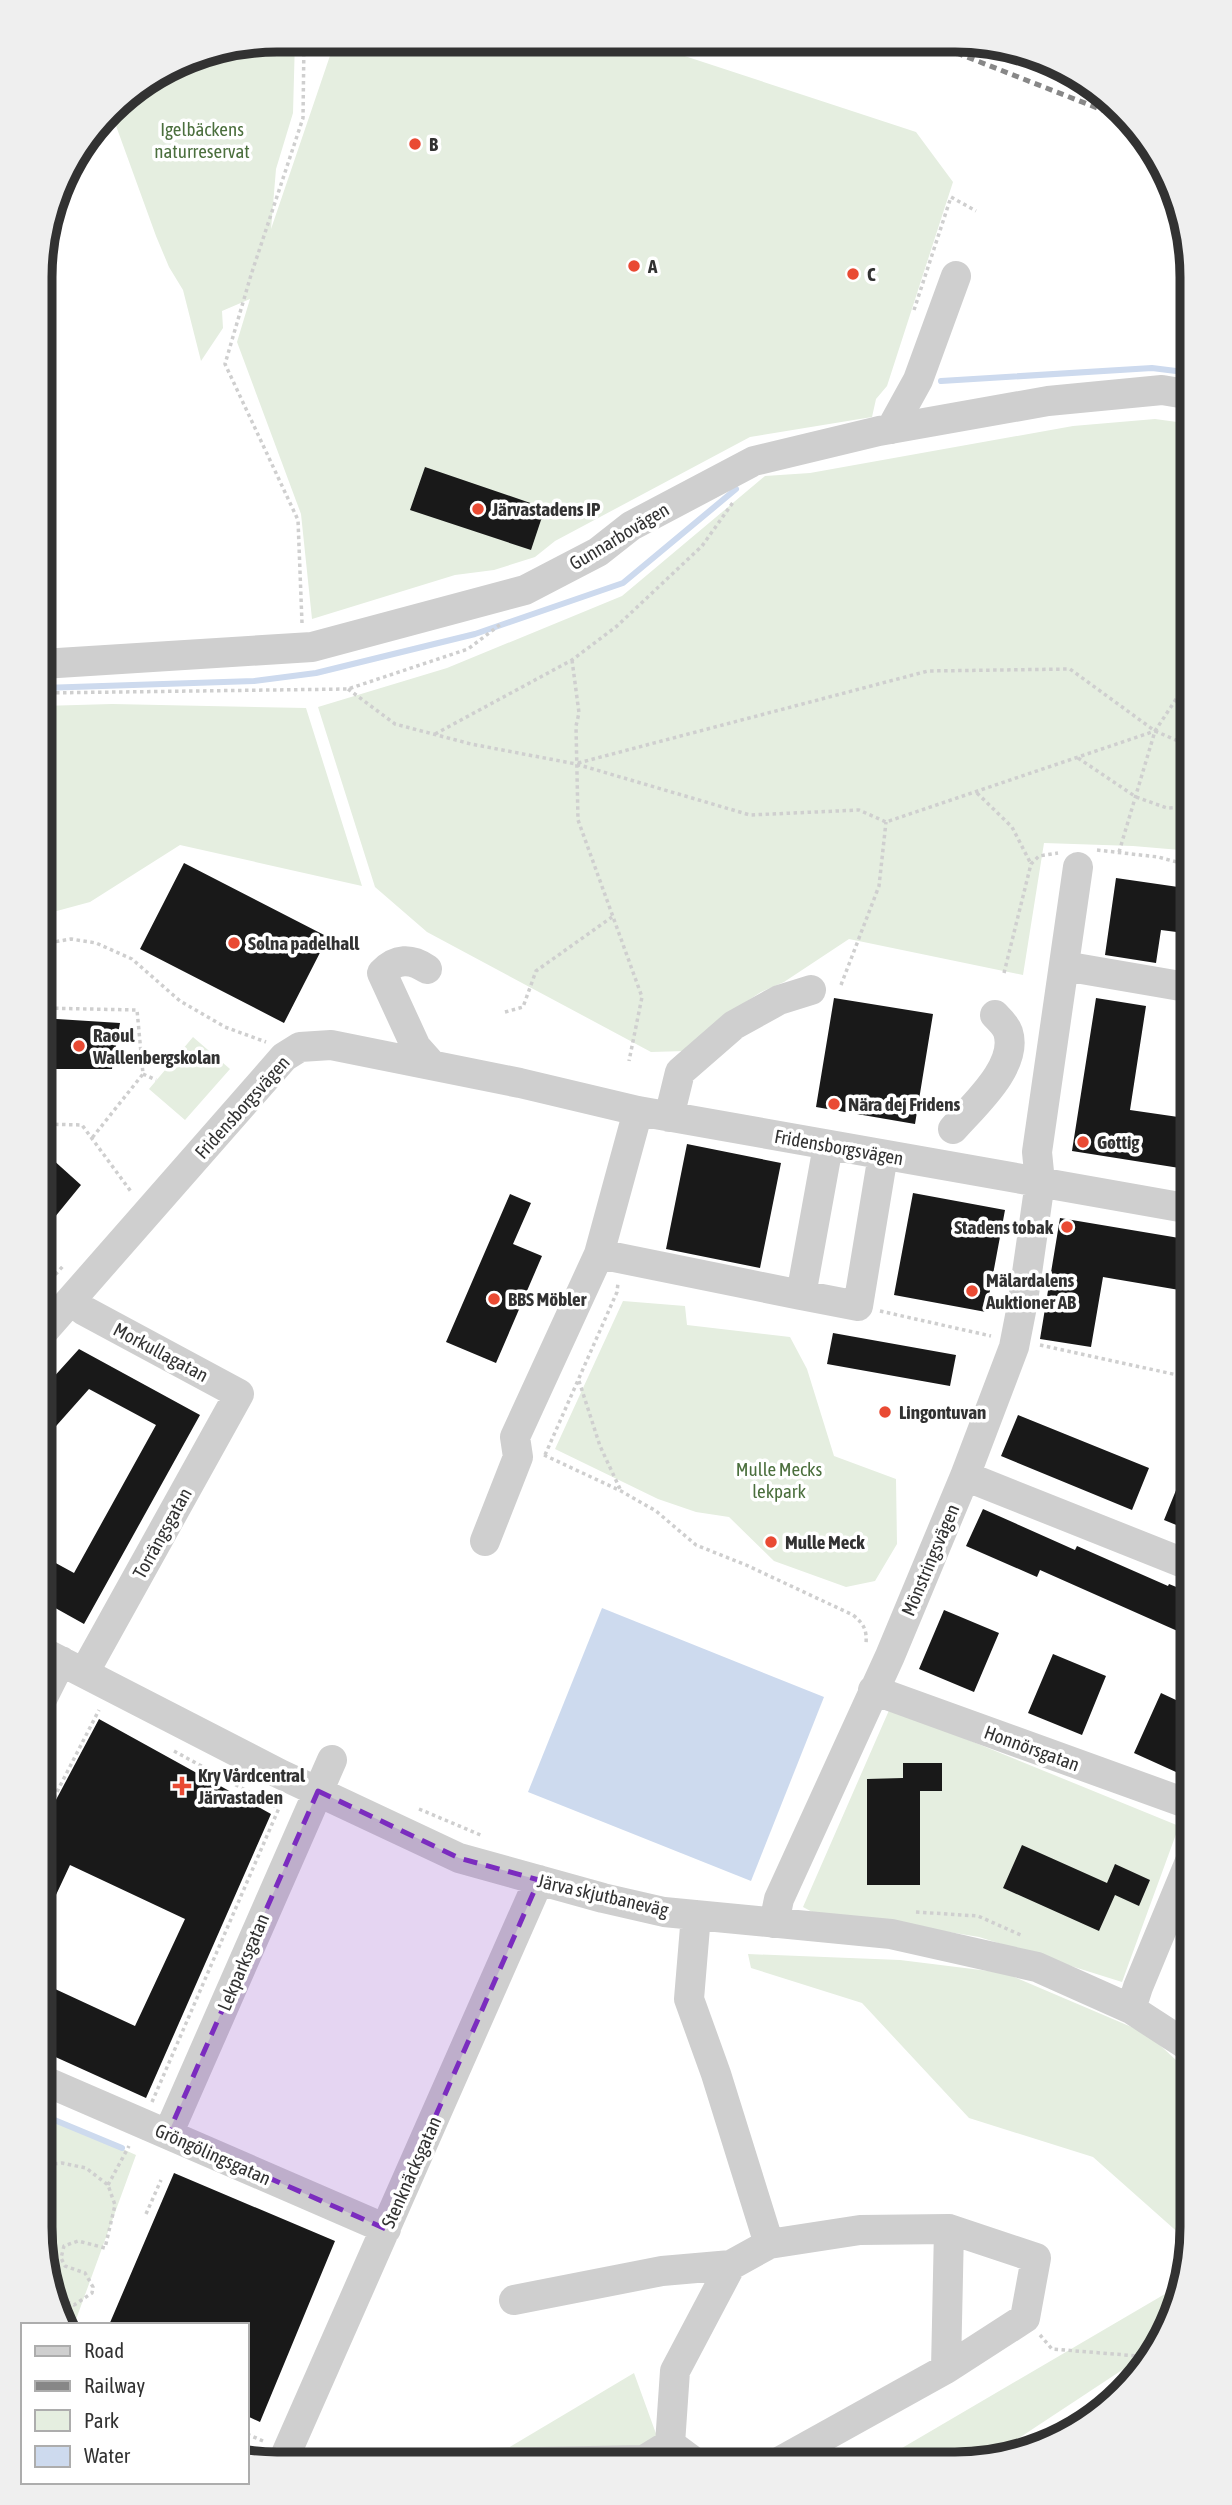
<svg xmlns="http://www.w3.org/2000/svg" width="1232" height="2505" font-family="'Asap Condensed',sans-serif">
  <rect width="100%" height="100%" fill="#fff"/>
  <!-- green -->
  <path fill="#e5eee0" d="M278,40H295L293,113L276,169L271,229L335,41L645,43L916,132L953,182L887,386L876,399L872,417L750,437L555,541L535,557L494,570L455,575L312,619L301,514L237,342L250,299L222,311L223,328L201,361L183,290L169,267L156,236L111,112L121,99L187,58Z
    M1155,419L1192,424V851L1133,846L1044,843L1023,975L849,939L784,982L761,992L717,1021L686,1051L651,1052L427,932L375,887L318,707L447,668L622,596L765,476L810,473L1073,426Z
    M112,704L306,708L362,886L180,845L90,902L42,915V706Z
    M193,1037L230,1069L185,1120L149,1089Z
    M623,1301L685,1306L687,1325L790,1337L807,1369L834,1456L896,1479L897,1544L875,1581L846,1587L774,1561L729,1517L696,1512L658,1499L555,1449Z
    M890,1708L1179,1826L1122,1982L979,1937L852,1916L816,1914L803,1907Z
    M748,1954L900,1960L1005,1973L1148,2034L1191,2074V2244L1093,2157L969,2118L862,2003L751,1968Z
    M40,2112L136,2155L74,2325H67L53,2303L40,2227Z
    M1182,2284L1174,2318L1157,2347L987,2459L954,2465H873Z
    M634,2373L667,2464L483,2463Z"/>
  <!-- water -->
  <path fill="#cddaee" d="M602,1608L824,1697L751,1881L528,1792Z"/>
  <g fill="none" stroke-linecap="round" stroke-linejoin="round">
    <!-- stream -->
    <path stroke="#cddaee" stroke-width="6" d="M941,381L1152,368L1192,373
      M42,688L254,681L316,673L475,634L623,583L736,489
      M40,2114L122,2148"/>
  </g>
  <!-- building -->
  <path fill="#191919" d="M425,467L545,508L531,550L410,510Z
    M184,863L328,937L284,1023L140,949Z
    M1116,878L1192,889V934L1161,930L1156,963L1105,955Z
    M834,998L933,1014L915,1124L816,1107Z
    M1096,998L1146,1006L1130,1110L1192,1119V1170L1072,1151Z
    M41,1018L120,1023L112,1069H41Z
    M687,1144L781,1163L760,1268L666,1249Z
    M41,1149L81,1185L41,1234Z
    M913,1193L1005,1210L986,1312L894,1295Z
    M510,1194L531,1203L513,1244L542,1256L496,1363L446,1342Z
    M1060,1218L1191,1240V1292L1103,1277L1091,1347L1040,1339Z
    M833,1333L956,1355L950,1386L827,1364Z
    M79,1349L200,1415L84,1624L41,1600V1555L74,1573L156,1425L89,1389L41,1443V1391Z
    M1018,1415L1149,1468L1132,1510L1001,1456Z
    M1191,1453V1531L1164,1520Z
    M983,1509L1075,1550L1077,1546L1168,1586L1169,1584L1191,1593V1637L1040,1570L1037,1577L966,1546Z
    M944,1610L999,1633L974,1692L919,1669Z
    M1053,1654L1106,1676L1082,1735L1028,1713Z
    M1161,1693L1191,1707V1766L1187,1777L1134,1753Z
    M99,1719L271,1814L146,2098L40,2050V1982L135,2026L185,1919L70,1865L41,1927V1828Z
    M903,1763H942V1791H920V1885H867V1779L903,1778Z
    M1022,1845L1107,1883L1115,1864L1150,1880L1139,1906L1115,1895L1099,1931L1003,1888Z
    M174,2173L335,2241L260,2422L247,2416V2325H109Z"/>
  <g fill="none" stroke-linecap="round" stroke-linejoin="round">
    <!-- path -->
    <path stroke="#cfcfcf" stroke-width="3.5" stroke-dasharray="3.5 3.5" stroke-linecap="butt" d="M914,310L951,197L976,211
      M302,623L298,520L225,364L251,275L303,118L304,40
      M572,660L579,713L576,726L578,820L642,997L629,1061
      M348,689L395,724L471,744L576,764L750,815L859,810L886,822L1155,731
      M42,693L348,689L468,649L501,624
      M435,734L572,660L617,626L702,546L734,501
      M1078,758L1136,797L1167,808L1192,807
      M578,763L928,671L1070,669L1155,731L1192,747
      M977,793L1012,827L1031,864
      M1097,850L1158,857L1192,866
      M1119,852L1155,731L1192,675
      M42,944L71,939L96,943L132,959L180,1001L225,1027L266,1042
      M1004,973L1031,864L1039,856L1058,853
      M841,985L879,886L886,822
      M41,1008L137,1010L143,1074L92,1138
      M505,1012L523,1007L536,971L612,917
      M143,1074L156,1080
      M41,1124L82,1125L132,1193
      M41,1290L64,1265
      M880,1311L991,1336
      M1040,1345L1191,1378
      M579,1381L600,1446L621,1491
      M544,1455L621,1491L656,1511L696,1545L746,1565L853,1615C864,1624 867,1630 866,1644
      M545,1455L617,1292L618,1283
      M174,1751L278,1808
      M419,1809L483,1836
      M41,1823L99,1710
      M916,1912L978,1916L1023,1936
      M152,2102L279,1808
      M40,2165L62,2163L86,2168L108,2185L115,2205L105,2248L78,2241L64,2246L61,2258L65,2266L85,2273L93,2287L92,2293L74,2305L51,2295
      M108,2185L129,2146
      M146,2214L161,2180
      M1040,2335L1052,2349L1138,2356L1158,2345
      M247,2434L263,2441
      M425,2463L430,2460L450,2462"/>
    <!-- minor -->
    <path stroke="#cfcfcf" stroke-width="30" d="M891,429L918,380L956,276
      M42,664L312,647L525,590L598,552L631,526L754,461L879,431L1048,401L1162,390L1192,395
      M1064,966L1192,988
      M427,969C411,958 396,958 382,973L416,1047L432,1065
      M669,1117L680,1072L734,1025L779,1000L811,990
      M953,1129C973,1106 1019,1066 1008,1032C1006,1026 1000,1020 995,1015
      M828,1146L801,1295L858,1306L883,1155
      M599,1254L801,1295
      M83,1310L239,1394L84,1673
      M41,1334L284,1057L300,1047L331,1045L520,1083L638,1111L1191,1209
      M965,1476L1191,1566
      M485,1541L518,1457L515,1437L599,1254L638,1111
      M41,1651L280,1774L459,1858L603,1898L664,1912L891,1934L1037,1967L1131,2009L1191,2048
      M873,1690L1191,1805
      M41,1701L61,1661
      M696,1915L689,1999L716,2074L769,2244
      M774,1923L779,1899L890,1656L965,1476L1014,1347L1023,1301L1040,1182L1037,1152L1078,867
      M1131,2009L1138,1987L1191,1859
      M40,2079L386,2229
      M168,2134L332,1760
      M514,2300L662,2271L731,2265
      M946,2369L949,2229
      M670,2444L675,2371L731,2265L769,2244L860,2230L949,2229L1036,2258L1025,2318L946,2369L775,2464
      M670,2444L697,2464
      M282,2463L539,1880
      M473,2463L644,2460L670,2444"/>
    <!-- rail -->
    <path stroke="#878787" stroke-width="5" stroke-dasharray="7 5" stroke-linecap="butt" d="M934,44L1123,118
      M974,45L1089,89"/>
  </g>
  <!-- marked area -->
  <path fill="#7b2cbf" fill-opacity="0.2" stroke="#7b2cbf" stroke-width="5" stroke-dasharray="14 9" stroke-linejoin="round" d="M318,1791L459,1858L539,1880L386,2229L168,2134Z"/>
  <!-- markers -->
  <g fill="#e94a33" stroke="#fff" stroke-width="2.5">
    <circle cx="415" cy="144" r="7"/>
    <circle cx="634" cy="266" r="7"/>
    <circle cx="853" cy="274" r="7"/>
    <circle cx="478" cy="509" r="7"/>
    <circle cx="234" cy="943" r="7"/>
    <circle cx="79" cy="1046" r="7"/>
    <circle cx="834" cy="1104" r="7"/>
    <circle cx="1083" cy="1142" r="7"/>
    <circle cx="1067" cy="1227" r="7"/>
    <circle cx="972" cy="1291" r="7"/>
    <circle cx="494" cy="1299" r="7"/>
    <circle cx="885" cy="1412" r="7"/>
    <circle cx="771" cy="1542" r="7"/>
    <path d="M178.5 1775.5h7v7h7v7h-7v7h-7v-7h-7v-7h7z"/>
  </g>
  <g text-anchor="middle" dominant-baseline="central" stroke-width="7" stroke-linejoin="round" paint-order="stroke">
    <!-- park labels -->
    <g font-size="19" fill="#4b6f3d" stroke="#fff">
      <text x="202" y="129">Igelbäckens<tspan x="202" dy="22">naturreservat</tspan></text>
      <text x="779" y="1469">Mulle Mecks<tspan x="779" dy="22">lekpark</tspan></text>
    </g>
    <!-- poi labels -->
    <g font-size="19" font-weight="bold" fill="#323232" stroke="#fff" text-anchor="start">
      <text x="429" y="144">B</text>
      <text x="648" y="266">A</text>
      <text x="867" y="274">C</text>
      <text x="492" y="509">Järvastadens IP</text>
      <text x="248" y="943">Solna padelhall</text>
      <text x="93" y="1035">Raoul<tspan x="93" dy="22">Wallenbergskolan</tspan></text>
      <text x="848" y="1104">Nära dej Fridens</text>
      <text x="1097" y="1142">Gottig</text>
      <text x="1053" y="1227" text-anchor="end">Stadens tobak</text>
      <text x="986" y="1280">Mälardalens<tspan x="986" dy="22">Auktioner AB</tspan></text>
      <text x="508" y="1299">BBS Möbler</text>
      <text x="899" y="1412">Lingontuvan</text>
      <text x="785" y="1542">Mulle Meck</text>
      <text x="198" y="1775">Kry Vårdcentral<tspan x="198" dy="22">Järvastaden</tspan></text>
    </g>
    <!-- street labels -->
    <g font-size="19" fill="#323232" stroke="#fff">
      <text transform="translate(619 536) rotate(-31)">Gunnarbovägen</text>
      <text transform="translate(242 1107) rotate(-48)">Fridensborgsvägen</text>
      <text transform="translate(839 1147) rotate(10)">Fridensborgsvägen</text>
      <text transform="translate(161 1352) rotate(28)">Morkullagatan</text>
      <text transform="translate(162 1533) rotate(-61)">Torrängsgatan</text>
      <text transform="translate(930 1560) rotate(-67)">Mönstringsvägen</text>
      <text transform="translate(1032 1748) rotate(20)">Honnörsgatan</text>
      <text transform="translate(603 1895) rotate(13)">Järva skjutbaneväg</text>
      <text transform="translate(243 1962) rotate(-67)">Lekparksgatan</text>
      <text transform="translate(213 2154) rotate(24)">Gröngölingsgatan</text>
      <text transform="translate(411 2172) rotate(-66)">Stenknäcksgatan</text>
    </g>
  </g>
  <!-- crop -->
  <path d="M0 0H1232V2505H0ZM277 52H955A225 225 0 0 1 1180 277V2227A225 225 0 0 1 955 2452H277A225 225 0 0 1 52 2227V277A225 225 0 0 1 277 52Z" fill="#efefef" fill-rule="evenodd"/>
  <path fill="none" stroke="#323232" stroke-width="9" d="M277 52H955A225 225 0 0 1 1180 277V2227A225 225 0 0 1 955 2452H277A225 225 0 0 1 52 2227V277A225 225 0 0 1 277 52Z"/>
  <!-- legend -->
  <rect x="21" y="2323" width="228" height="161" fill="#ffffff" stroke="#adadad" stroke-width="2"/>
  <rect x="35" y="2346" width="35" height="10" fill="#cfcfcf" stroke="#adadad" stroke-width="2"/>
  <text x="84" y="2358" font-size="21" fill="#323232">Road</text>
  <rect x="35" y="2381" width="35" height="10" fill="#878787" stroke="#adadad" stroke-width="2"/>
  <text x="84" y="2393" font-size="21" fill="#323232">Railway</text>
  <rect x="35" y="2410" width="35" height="21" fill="#e5eee0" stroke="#adadad" stroke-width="2"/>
  <text x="84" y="2428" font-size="21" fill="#323232">Park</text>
  <rect x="35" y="2446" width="35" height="21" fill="#cddaee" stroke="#adadad" stroke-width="2"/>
  <text x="84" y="2463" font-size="21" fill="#323232">Water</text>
</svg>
